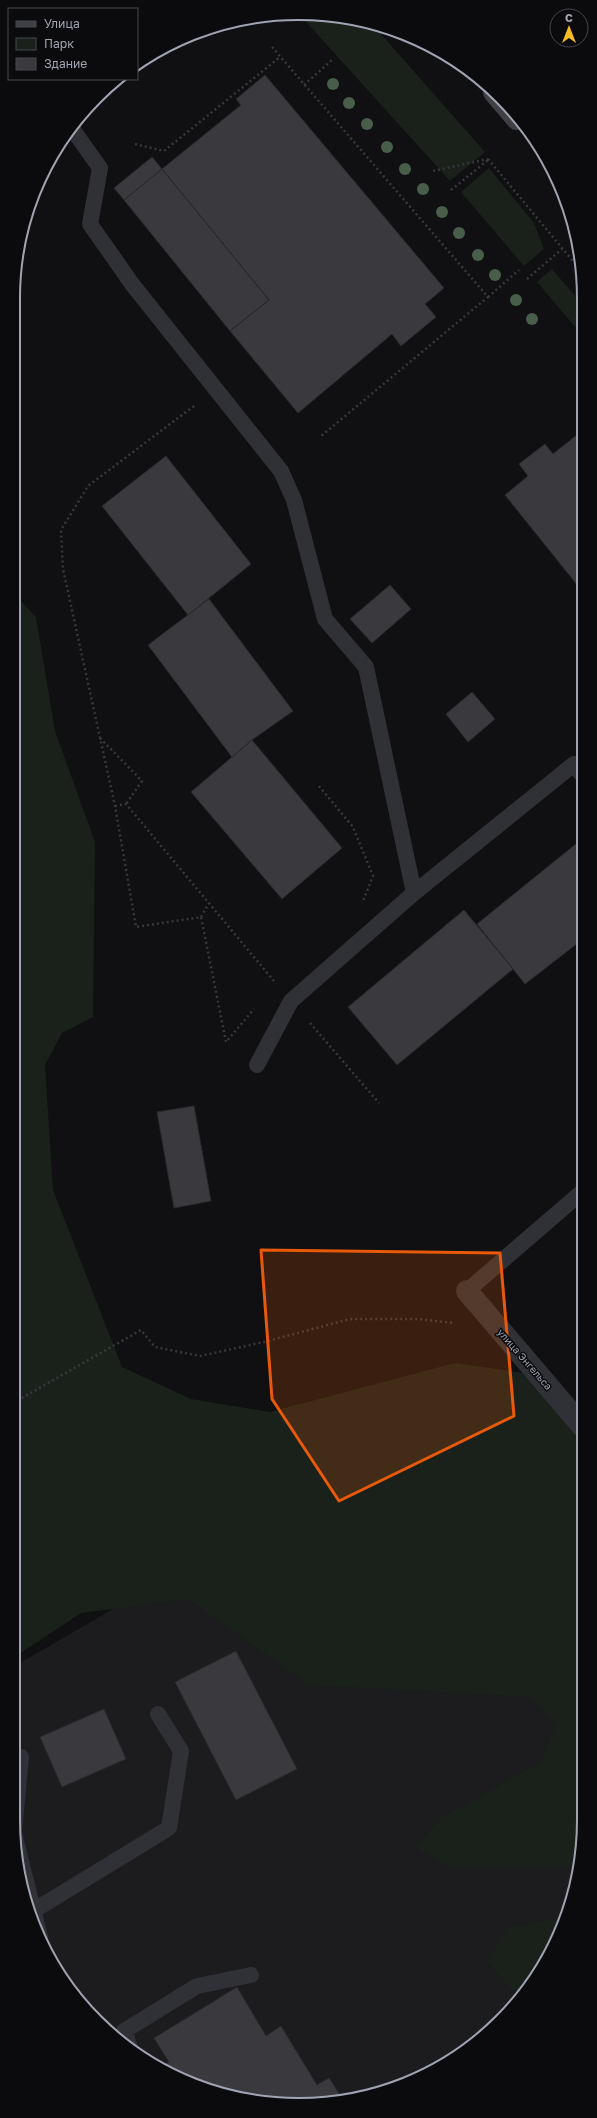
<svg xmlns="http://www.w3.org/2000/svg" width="597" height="2118" font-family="'Golos Text',sans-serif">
  <rect width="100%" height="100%" fill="#100f11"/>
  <!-- built -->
  <path fill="#1c1b1e" d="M492,1389L584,1819L579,1875L562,1929L536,1978L472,2046L425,2075L373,2095L280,2104L224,2095L172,2075L125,2046L84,2008L35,1929L13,1820V1667Z"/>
  <!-- green -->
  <path fill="#1a211b" d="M298,13L354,18L373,25L485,152L450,181Z
    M489,168L534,223L544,249L524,266L461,192Z
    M552,269L582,304V335L537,282Z
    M13,593L36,617L55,731L95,842L93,1017L62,1033L45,1065L53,1190L122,1367L191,1399L270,1412L455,1363L530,1374L583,1428L584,1819L579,1867H449L415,1847L442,1817L540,1763L555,1726L532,1697L309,1685L188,1599L81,1613L13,1658Z
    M566,1917C558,1944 541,1972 522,1992L512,1990L487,1962L507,1928Z"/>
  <!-- building -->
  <path fill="#3a393e" stroke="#2a292d" d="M265,75L444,288L425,304L436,317L401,346L392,334L298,413L230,331L269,300L162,169L241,105L236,99Z
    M152,157L162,169L124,200L114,188Z
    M162,169L269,300L230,331L124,200Z
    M578,434L582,439V583L578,586L505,495L528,476L519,464L545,444L553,454Z
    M166,456L251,564L188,615L102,506Z
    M390,585L411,609L372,643L350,619Z
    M209,599L293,711L252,740L232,757L148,645Z
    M472,692L495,719L468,742L446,714Z
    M252,740L342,848L282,899L191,792Z
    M582,839L583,939L525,984L477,924Z
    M464,910L513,969L397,1065L348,1007Z
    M194,1106L211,1201L174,1208L157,1112Z
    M236,1651L297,1769L236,1800L175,1682Z
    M104,1709L126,1759L62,1787L40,1737Z
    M237,1987L266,2036L281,2026L317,2085L329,2078L342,2098L280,2104L224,2095L172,2075L159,2068L169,2062L154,2038Z"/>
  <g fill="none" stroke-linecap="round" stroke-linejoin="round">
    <!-- path -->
    <path stroke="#36383d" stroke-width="2.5" stroke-dasharray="2 3" stroke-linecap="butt" d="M272,47L488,297L320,437
      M304,85L333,59
      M135,144L164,151L280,57
      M488,159L582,272
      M433,171L488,159
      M451,190L488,160
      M527,279L562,249
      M488,297L519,270
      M194,406L88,486L61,530L63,569L115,806L136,927L201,917L226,1042L254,1009
      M100,738L142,781L126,804
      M319,786L353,827L373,876L363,901
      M115,806L126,804L274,981
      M201,917L209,903
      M310,1023L379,1103
      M13,1403L141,1330L155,1347L200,1356L264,1342L350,1319H418L454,1323"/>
    <!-- lane -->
    <path stroke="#303136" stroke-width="16" d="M71,127L100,168L90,224L132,284L281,471L294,500L325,619L366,667L414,893L574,764L582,775
      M257,1065L291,1001L414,893
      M467,1291L583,1191
      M14,1831L21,1757
      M14,1833L40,1937
      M33,1911L169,1828L181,1751L158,1714
      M131,2050L124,2031L197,1986L251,1975"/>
    <!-- street -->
    <path stroke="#303136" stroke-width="22" d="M467,1291L583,1427"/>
    <!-- secondary -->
    <path stroke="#3e4046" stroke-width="22" d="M494,92L517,119"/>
  </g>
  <!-- trees -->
  <g fill="#485e4b">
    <circle cx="333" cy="84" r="6"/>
    <circle cx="349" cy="103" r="6"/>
    <circle cx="367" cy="124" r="6"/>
    <circle cx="387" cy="147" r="6"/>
    <circle cx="405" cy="169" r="6"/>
    <circle cx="423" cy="189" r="6"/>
    <circle cx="442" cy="212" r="6"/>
    <circle cx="459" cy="233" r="6"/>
    <circle cx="478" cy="255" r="6"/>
    <circle cx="495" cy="275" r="6"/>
    <circle cx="516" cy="300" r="6"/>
    <circle cx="532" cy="319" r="6"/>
  </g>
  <!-- marked area -->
  <path fill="#e8590c" fill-opacity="0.2" stroke="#e8590c" stroke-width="3" stroke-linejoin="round" d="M261,1250L500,1253L514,1416L339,1501L272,1399Z"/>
  <g text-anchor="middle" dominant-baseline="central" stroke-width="3" stroke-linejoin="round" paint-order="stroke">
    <!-- street labels -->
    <g font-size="10" fill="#a0a4b2" stroke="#0b0a0c">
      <text transform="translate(525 1359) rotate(49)">улица Энгельса</text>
    </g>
  </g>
  <!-- crop -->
  <path d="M0 0H597V2118H0ZM298 20H299A278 278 0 0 1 577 298V1820A278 278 0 0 1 299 2098H298A278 278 0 0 1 20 1820V298A278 278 0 0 1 298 20Z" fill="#0b0a0c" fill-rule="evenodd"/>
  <path fill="none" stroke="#a0a4b2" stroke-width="2" d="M298 20H299A278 278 0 0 1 577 298V1820A278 278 0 0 1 299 2098H298A278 278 0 0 1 20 1820V298A278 278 0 0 1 298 20Z"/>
  <!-- legend -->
  <rect x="8" y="8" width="130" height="72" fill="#0b0a0c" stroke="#47484e"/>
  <rect x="16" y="21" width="20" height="6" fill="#3e4046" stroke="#47484e"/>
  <text x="44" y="28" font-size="12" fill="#a0a4b2">Улица</text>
  <rect x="16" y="38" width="20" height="12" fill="#1a211b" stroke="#47484e"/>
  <text x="44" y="48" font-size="12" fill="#a0a4b2">Парк</text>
  <rect x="16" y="58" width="20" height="12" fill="#3a393e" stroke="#47484e"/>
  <text x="44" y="68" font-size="12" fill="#a0a4b2">Здание</text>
  <!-- north arrow -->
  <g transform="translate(569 28)"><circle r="19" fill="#0b0a0c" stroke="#47484e"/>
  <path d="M0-3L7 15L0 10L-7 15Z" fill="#f8bd20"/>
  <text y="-6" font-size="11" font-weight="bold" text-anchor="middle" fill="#a0a4b2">С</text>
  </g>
</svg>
